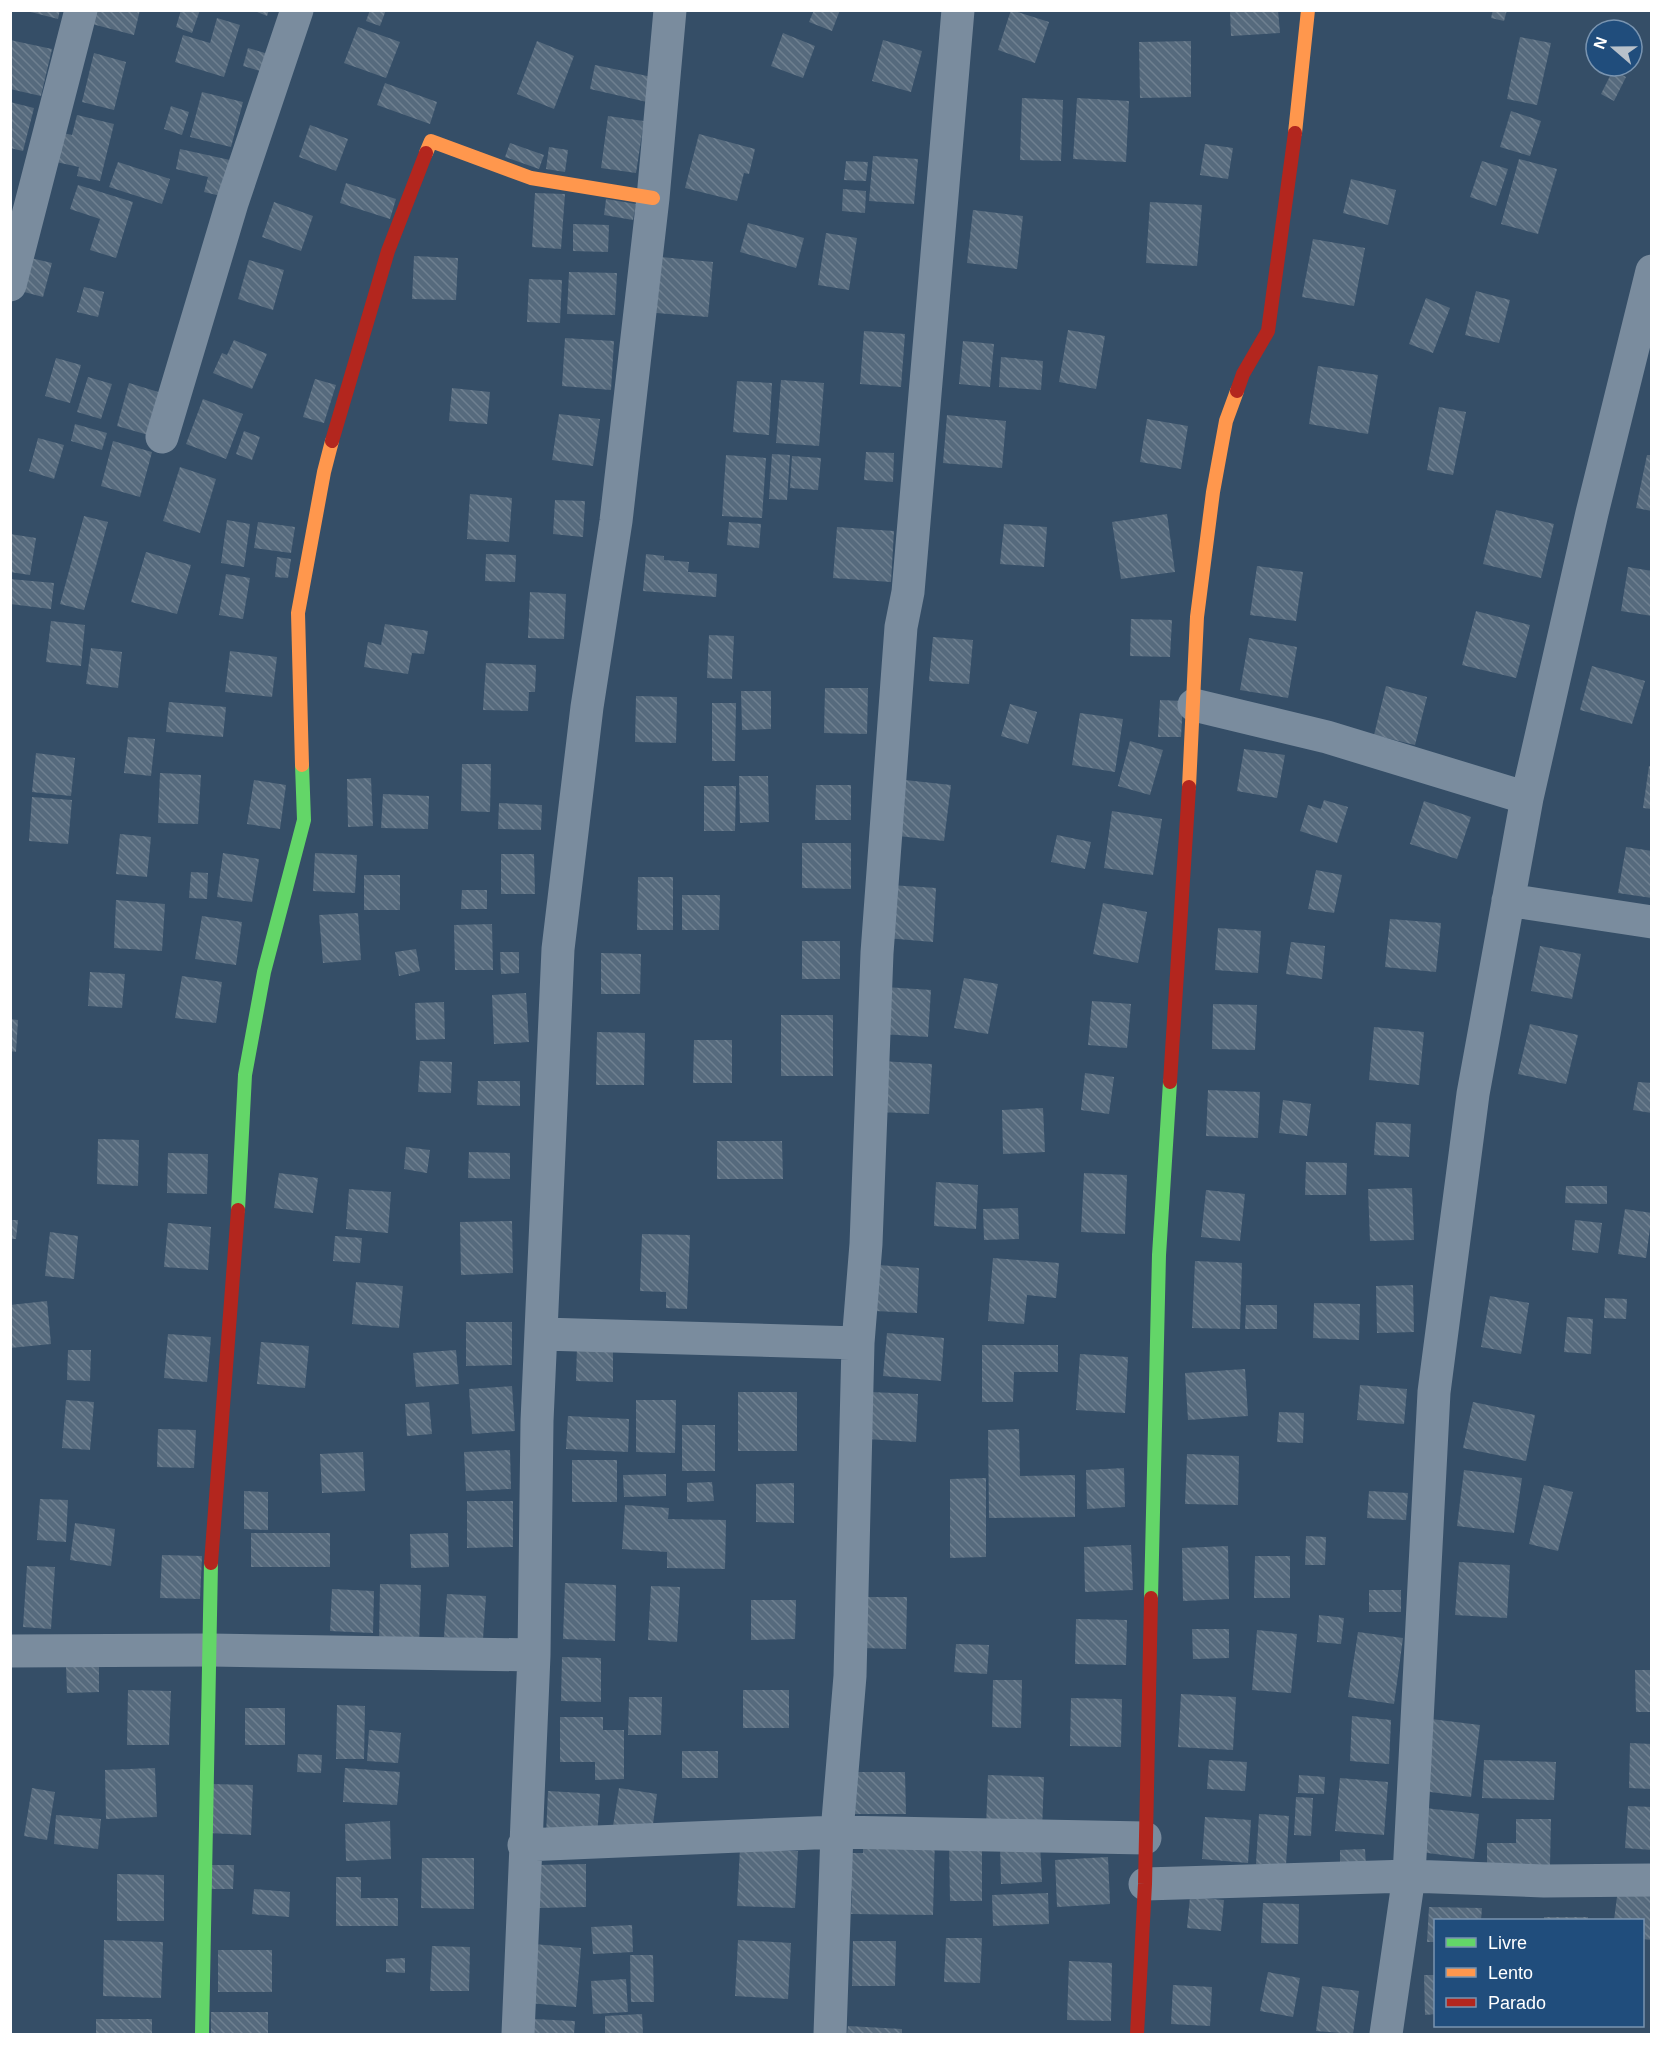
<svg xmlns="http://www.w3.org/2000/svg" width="1662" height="2045" font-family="Arial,sans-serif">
  <defs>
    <pattern id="building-back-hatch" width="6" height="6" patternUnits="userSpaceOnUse" patternTransform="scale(1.5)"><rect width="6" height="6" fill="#566a7d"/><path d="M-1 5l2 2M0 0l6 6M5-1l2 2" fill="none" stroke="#6f8090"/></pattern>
  </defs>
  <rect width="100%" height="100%" fill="#354e67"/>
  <!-- building -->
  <path fill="url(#building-back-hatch)" d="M23,10H60L58,19Z
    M95,10H140L134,35L92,24Z
    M181,10H200L192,33L176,27Z
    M252,10H269L267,16Z
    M370,10H386L380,26L366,21Z
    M814,10H840L832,31L809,22Z
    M1011,10L1049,22L1035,63L998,50Z
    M1230,10H1278L1280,33L1231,36Z
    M1493,10H1507L1504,21L1491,18Z
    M217,18L240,25L224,77L175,62L183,35L210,43Z
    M358,27L400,42L386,78L344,63Z
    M783,33L815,46L803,78L771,66Z
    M1520,37L1551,43L1537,105L1507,99Z
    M10,40L52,49L41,96L10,89Z
    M883,40L922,51L911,92L872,81Z
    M537,41L574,56L554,109L517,94Z
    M1191,41V97L1140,98L1139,42Z
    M248,48L275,56L271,74L243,66Z
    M94,53L126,62L114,110L82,102Z
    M595,65L652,77L647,102L590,89Z
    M1613,70L1626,77L1614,101L1601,94Z
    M385,83L437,102L430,124L377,105Z
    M202,92L243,102L231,147L190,137Z
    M1022,98L1063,100L1061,161L1020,160Z
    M1077,98L1129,101L1126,162L1073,159Z
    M10,102L34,108L23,151L10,148Z
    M171,106L189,112L182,135L164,129Z
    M1511,111L1541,121L1530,156L1500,147Z
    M77,115L114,124L100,181L77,176L79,167L56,162L63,133L72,135Z
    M608,116L644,121L636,173L601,168Z
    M310,125L348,139L336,171L299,157Z
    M699,134L755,149L749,174L744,173L737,201L685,188Z
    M510,143L544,155L539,169L505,157Z
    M1205,144L1233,148L1228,179L1200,175Z
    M549,147L568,150L565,172L546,169Z
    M180,149L230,160L221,196L204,192L208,177L176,169Z
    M873,156L918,159L914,204L869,201Z
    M1519,159L1557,169L1538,234L1501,224Z
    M846,161L868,162L866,181L844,180Z
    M1482,161L1508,169L1496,206L1470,197Z
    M118,162L170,179L162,204L109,187Z
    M1351,179L1396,190L1388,225L1343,213Z
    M346,183L396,199L390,219L340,203Z
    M78,185L133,202L116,258L90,250L100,219L70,209Z
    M843,189L866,191L865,213L842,211Z
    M535,193L565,194L561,249L532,247Z
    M606,199L636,204L633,220L604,215Z
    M274,202L313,216L301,251L262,237Z
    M1150,202L1202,205L1197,266L1146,263Z
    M973,210L1023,216L1017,269L967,263Z
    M748,223L804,238L796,268L740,252Z
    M573,224L609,225L608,252L573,251Z
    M826,233L857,238L849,290L818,285Z
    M1313,239L1365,248L1354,306L1302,297Z
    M22,256L52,263L43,297L13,289Z
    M414,256L458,258L456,300L412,299Z
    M661,257L713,262L708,317L656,313Z
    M249,260L284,270L273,310L238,299Z
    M569,272L617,273L615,315L567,314Z
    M529,279L562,280L560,323L527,322Z
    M84,287L104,292L98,317L77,312Z
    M1476,291L1510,300L1499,343L1465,335Z
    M1426,298L1450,308L1433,353L1409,344Z
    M1068,330L1105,336L1096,389L1059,382Z
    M864,331L905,334L901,387L860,384Z
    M565,338L614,341L611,390L562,386Z
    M234,340L267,354L252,389L213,373L222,353L227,355Z
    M963,341L994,344L990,387L959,384Z
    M1001,357L1043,361L1041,390L999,387Z
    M56,358L81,365L70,403L45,396Z
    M1318,366L1378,375L1368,434L1309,424Z
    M88,377L112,384L101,419L77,412Z
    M315,379L336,385L324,423L303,417Z
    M781,380L824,383L819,446L776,443Z
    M737,381L772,383L769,435L733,432Z
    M129,383L165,394L152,436L117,426Z
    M452,388L490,392L487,424L449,421Z
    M203,399L243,414L226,459L186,444Z
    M1439,407L1466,412L1453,475L1427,470Z
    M559,414L600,419L593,466L552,460Z
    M947,415L1006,421L1002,468L943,463Z
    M1147,419L1188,426L1181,469L1140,462Z
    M75,424L107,433L102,450L71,441Z
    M244,431L260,437L252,460L236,454Z
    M38,438L64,445L54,479L29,471Z
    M113,441L152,452L140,497L101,486Z
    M866,452L894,453L893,482L864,480Z
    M772,454L790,455L787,500L769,499Z
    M726,455L766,458L762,518L722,516Z
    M1647,455H1652V511L1636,508Z
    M792,456L821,458L818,490L790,488Z
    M180,467L216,479L200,533L163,521Z
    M470,494L512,498L509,542L467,539Z
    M555,500L585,501L583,537L553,534Z
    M1496,510L1554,524L1541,578L1483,564Z
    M1167,514L1175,572L1121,579L1112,522Z
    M84,516L108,522L84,610L60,604Z
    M227,520L250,524L244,567L221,563Z
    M258,522L295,527L291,553L254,548Z
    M729,522L761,524L759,548L727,545Z
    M1004,524L1047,527L1044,567L1000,564Z
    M837,527L894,531L891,582L833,578Z
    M10,534L36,538L30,575L10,572Z
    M146,552L191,565L177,614L131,602Z
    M486,554L516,555L515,582L485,581Z
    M646,554L664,556V560L689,562L688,572L717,574L716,597L643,591Z
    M277,557L291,559L288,578L275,577Z
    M1257,566L1303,572L1296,621L1250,615Z
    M1628,567L1652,571V616L1621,611Z
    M226,574L250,578L243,619L219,615Z
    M10,579L54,583L51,609L10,604Z
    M530,592L566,594L564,639L528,638Z
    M1476,611L1530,625L1516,678L1462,665Z
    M1131,619L1172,620L1170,657L1130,656Z
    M51,621L85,625L81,666L46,662Z
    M385,624L428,631L424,654L412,653L408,674L364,667L368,642L381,645Z
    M709,635L734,636L732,679L707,678Z
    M933,637L973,640L969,684L929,681Z
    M1249,638L1297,647L1288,698L1240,690Z
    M91,648L122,652L118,688L86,684Z
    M230,651L277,657L272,697L225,692Z
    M486,663L536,665L535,692H529L528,711L483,710Z
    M1592,666L1645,681L1632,724L1580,710Z
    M1386,686L1427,697L1415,745L1374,735Z
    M825,688H868L867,734L824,733Z
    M741,691H771V729L742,730Z
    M636,696L677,697L676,743L635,742Z
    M1160,700L1183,701L1181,737H1158Z
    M169,702L226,707L223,737L166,732Z
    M712,703H736L735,761H712Z
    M1010,704L1037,712L1028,744L1001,736Z
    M1080,713L1123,719L1115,772L1072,765Z
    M128,737L155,739L151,776L124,773Z
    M1130,741L1163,750L1150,795L1118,786Z
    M1244,749L1285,755L1277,798L1237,791Z
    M36,753L75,758L71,796L32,792Z
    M462,764H491L490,812L461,811Z
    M1649,766L1652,767V809L1643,808Z
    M160,773L201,775L198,824L158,823Z
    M739,776H768L769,822L740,823Z
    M371,778L373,826L348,827L347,779Z
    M254,780L286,785L280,829L247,824Z
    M905,780L951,785L944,841L898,836Z
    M816,785H851V820H815Z
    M704,786H736L735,831H704Z
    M383,794L429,796L428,829L381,828Z
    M32,797L72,800L68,844L29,841Z
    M1324,800L1348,807L1337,843L1300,831L1308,805L1321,809Z
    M1424,801L1471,817L1457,859L1410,844Z
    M499,803L542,805L541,830L498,829Z
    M1112,811L1162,819L1153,875L1104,868Z
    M120,834L151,837L147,877L116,874Z
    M1057,835L1091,842L1085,869L1051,862Z
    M802,843H851V889L802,888Z
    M1626,847L1652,851V898L1618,893Z
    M223,853L259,859L252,902L217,897Z
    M315,853L357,855L355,893L313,891Z
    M501,854H534L535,894H501Z
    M1316,870L1342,875L1334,913L1308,909Z
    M191,872L208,873L207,899L189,898Z
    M364,875H400V910H364Z
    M638,877H673V930H637Z
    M890,885L936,888L933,942L886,938Z
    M462,890H487V909H461Z
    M682,895H720L719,930H682Z
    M116,900L165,904L162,951L114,948Z
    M1103,903L1147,912L1138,963L1093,954Z
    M358,913L361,960L323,963L319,915Z
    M202,916L242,922L236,965L195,959Z
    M1390,919L1441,923L1436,972L1385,967Z
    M492,924L493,970H455L454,925Z
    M1218,928L1261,931L1258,973L1215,970Z
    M802,941H840V979H802Z
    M1291,942L1325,946L1322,979L1286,974Z
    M1540,946L1581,954L1572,999L1531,991Z
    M416,949L420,971L399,976L395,952Z
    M500,952H519V973L501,974Z
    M601,953L641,954L640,994H601Z
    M90,972L125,974L122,1008L88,1006Z
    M182,976L222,982L216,1023L175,1018Z
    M964,978L998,984L988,1034L954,1028Z
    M885,987L931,990L928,1037L882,1034Z
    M526,993L529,1042L494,1044L492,995Z
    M1092,1001L1131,1004L1127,1048L1088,1045Z
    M444,1002L445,1039L416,1040L415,1003Z
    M1213,1004L1257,1005L1255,1050L1212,1049Z
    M781,1015H833V1076H781Z
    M10,1019L18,1020L16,1052L10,1051Z
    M1530,1024L1578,1035L1566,1084L1518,1074Z
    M1374,1027L1424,1032L1419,1085L1369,1080Z
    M597,1032L645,1033L644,1085H596Z
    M694,1040H732V1083H693Z
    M420,1061L452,1062L451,1093L418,1092Z
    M880,1061L932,1064L929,1114L877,1112Z
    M1085,1073L1114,1077L1109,1114L1081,1110Z
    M478,1081H520V1106L477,1105Z
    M1638,1082L1652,1083V1113L1633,1110Z
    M1208,1090L1260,1092L1258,1138L1206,1136Z
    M1283,1100L1311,1104L1307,1136L1279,1133Z
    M1043,1108L1045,1152L1003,1154L1002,1110Z
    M1376,1122L1411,1124L1409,1157L1374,1155Z
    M98,1139L139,1140L138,1186L97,1184Z
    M717,1141H782L783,1179H717Z
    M406,1147L430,1150L427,1173L404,1169Z
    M469,1152L510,1153V1179L468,1178Z
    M168,1153L208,1154L207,1194L167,1193Z
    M1306,1162L1347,1163L1346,1195H1305Z
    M279,1173L318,1178L313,1213L274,1208Z
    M1084,1173L1127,1175L1125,1234L1081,1232Z
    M936,1182L978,1185L976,1229L934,1226Z
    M1566,1186H1607V1204L1565,1203Z
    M1412,1188L1414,1240L1370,1241L1368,1189Z
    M349,1189L391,1192L388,1233L346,1229Z
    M1206,1190L1245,1194L1240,1241L1201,1237Z
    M1018,1208L1019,1239L984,1240L983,1209Z
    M1625,1209L1652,1213L1646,1258L1618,1254Z
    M10,1220H18L16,1239H10Z
    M1575,1220L1602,1223L1598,1253L1572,1250Z
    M512,1221L513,1273L461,1275L460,1222Z
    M168,1223L211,1227L208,1270L164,1267Z
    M50,1232L78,1236L74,1279L45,1276Z
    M642,1234L690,1235L687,1309L666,1308V1292L640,1291Z
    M335,1236L362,1238L360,1263L333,1261Z
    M993,1258L1059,1263L1056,1298L1027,1295L1024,1324L988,1321Z
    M1195,1261L1242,1263L1240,1329L1192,1328Z
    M878,1265L919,1268L917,1313L875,1311Z
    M356,1282L403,1286L399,1328L352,1324Z
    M1413,1285L1414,1332L1377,1333L1376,1286Z
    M1490,1296L1529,1303L1521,1354L1481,1347Z
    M1605,1298L1627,1299L1626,1319L1604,1318Z
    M47,1301L51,1344L10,1348V1305Z
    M1314,1303L1360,1304L1359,1340L1313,1338Z
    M1246,1305H1277V1329H1245Z
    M1567,1317L1593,1319L1591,1354L1564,1352Z
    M466,1322H512V1365L466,1366Z
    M887,1333L944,1338L941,1381L883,1376Z
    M168,1334L211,1337L207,1382L164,1378Z
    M261,1342L309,1346L305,1388L257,1384Z
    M577,1345L613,1346V1382L576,1381Z
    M982,1345H1058V1372H1014L1013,1402H982Z
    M68,1350H91L90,1381L67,1380Z
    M456,1350L459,1384L416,1387L413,1353Z
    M1080,1354L1128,1357L1125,1413L1076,1410Z
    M1245,1369L1248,1416L1188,1420L1185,1373Z
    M1360,1385L1407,1389L1404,1424L1357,1420Z
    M512,1386L515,1431L472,1434L469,1389Z
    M738,1392H797V1451H738Z
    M870,1392L918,1394L916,1442L867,1439Z
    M66,1400L94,1402L90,1450L62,1448Z
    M636,1400H676L675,1453L636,1452Z
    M429,1402L432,1434L407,1436L405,1404Z
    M1473,1402L1535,1415L1526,1461L1463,1448Z
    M1279,1412L1304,1413L1303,1443L1277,1442Z
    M568,1416L629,1419L628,1452L566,1449Z
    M682,1425H715V1471H682Z
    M158,1429L196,1430L194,1468L157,1467Z
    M1019,1429L1020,1476L1075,1475V1517L989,1518L988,1430Z
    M510,1450L511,1489L466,1491L464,1452Z
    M363,1452L365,1491L322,1493L320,1454Z
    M1187,1454L1239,1456L1238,1505L1185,1504Z
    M572,1460H617V1502H572Z
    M1124,1468L1125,1507L1087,1509L1086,1470Z
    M1464,1470L1522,1478L1514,1533L1457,1526Z
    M666,1474V1496L624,1497L623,1475Z
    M986,1478V1557L950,1558V1479Z
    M712,1482L714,1501L687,1502V1483Z
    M794,1483V1523L756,1522V1484Z
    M1544,1485L1573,1492L1558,1551L1529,1544Z
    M244,1491L268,1492V1530L244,1529Z
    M1369,1491L1408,1493L1406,1520L1367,1518Z
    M40,1499L68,1500L66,1542L37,1540Z
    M467,1501H513V1547L467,1548Z
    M625,1505L669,1508L668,1519L726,1520L725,1569L667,1568V1552L622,1549Z
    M75,1523L115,1529L111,1566L70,1560Z
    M251,1533H330V1567H251Z
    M448,1533L449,1567L411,1568L410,1534Z
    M1306,1536L1326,1537L1325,1565H1305Z
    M1131,1545L1133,1590L1085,1592L1084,1547Z
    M1228,1546L1229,1599L1183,1601L1182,1548Z
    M162,1555L202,1556L200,1599L160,1598Z
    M1255,1556H1290V1598H1254Z
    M1459,1562L1510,1565L1507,1618L1455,1615Z
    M27,1566L55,1567L51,1629L23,1627Z
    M565,1583L616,1585L615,1641L563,1639Z
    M380,1584L421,1585L419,1645L379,1644Z
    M651,1586L680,1587L677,1642L648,1640Z
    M332,1589L374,1591L373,1633L330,1631Z
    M1369,1590H1401V1612H1369Z
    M447,1594L486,1596L483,1639L444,1637Z
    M860,1597H907L906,1649L859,1648Z
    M751,1600H796L795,1639L751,1640Z
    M1319,1615L1344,1618L1341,1644L1317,1642Z
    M1076,1619L1127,1620L1126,1665L1075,1664Z
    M1192,1629H1229V1658L1193,1659Z
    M1257,1630L1297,1634L1291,1693L1252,1690Z
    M1358,1632L1403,1638L1394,1704L1348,1697Z
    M956,1644L989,1645L987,1674L954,1672Z
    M562,1657L601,1658V1702L561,1701Z
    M99,1665V1692L67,1693L66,1666Z
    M1635,1670H1652V1712H1636Z
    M993,1680H1022L1021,1728L992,1727Z
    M128,1690L171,1691L169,1745H127Z
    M743,1690H789V1728H743Z
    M1181,1694L1236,1697L1233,1750L1178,1747Z
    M629,1697H662L661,1735H628Z
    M1071,1698L1122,1699L1121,1747L1070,1746Z
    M337,1705L365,1706L364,1759H336Z
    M245,1708H285V1745H245Z
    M1352,1716L1391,1720L1389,1764L1350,1761Z
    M560,1717H603V1730H624V1779L595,1780V1762H560Z
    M1431,1719L1480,1725L1471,1797L1422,1791Z
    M369,1730L401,1733L398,1763L367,1761Z
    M1630,1743L1652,1744V1789L1629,1788Z
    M682,1751H718V1778H682Z
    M298,1754L322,1755L321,1773L297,1772Z
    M1209,1760L1247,1762L1245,1791L1207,1789Z
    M1484,1760L1556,1762L1554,1800L1482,1798Z
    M155,1768L157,1817L106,1819L105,1770Z
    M345,1768L400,1772L397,1805L343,1802Z
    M853,1772H905L906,1814H853Z
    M988,1775L1044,1777L1042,1830L986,1828Z
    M1299,1775L1325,1777L1324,1794L1298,1793Z
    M1340,1778L1388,1782L1384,1835L1335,1831Z
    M210,1784L253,1785L251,1835L208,1833Z
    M32,1788L55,1792L47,1840L24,1836Z
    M619,1788L657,1794L652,1832L613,1826Z
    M548,1791L600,1794L597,1838L546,1835Z
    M1296,1797L1313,1798L1311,1836L1294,1835Z
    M1628,1806L1652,1807V1850L1625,1848Z
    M1425,1808L1479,1814L1474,1859L1420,1852Z
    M1259,1814L1289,1816L1286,1865L1256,1864Z
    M56,1815L101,1819L98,1849L54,1844Z
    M1205,1817L1251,1820L1248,1863L1202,1859Z
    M1516,1819H1551L1550,1865L1487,1866V1843H1516Z
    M390,1821L391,1859L346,1861L345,1824Z
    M863,1836L935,1837L933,1915L851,1914L852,1891H843V1853H863Z
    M949,1843H982V1901H950Z
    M1040,1844L1042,1882L1001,1884L1000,1845Z
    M740,1848L798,1851L795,1908L737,1906Z
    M1365,1849L1366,1866L1340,1867V1850Z
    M1108,1857L1110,1904L1057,1907L1055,1860Z
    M422,1858H474V1909L421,1908Z
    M586,1864V1907L539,1908L538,1865Z
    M211,1865H234L233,1889H210Z
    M117,1874L164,1875V1921H117Z
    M336,1877H361V1898H398V1926H336Z
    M254,1889L290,1892L289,1917L252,1914Z
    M1618,1889L1652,1893V1940L1642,1939V1920H1614Z
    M1048,1893L1049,1924L993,1926L992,1895Z
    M1190,1897L1224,1900L1221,1931L1187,1928Z
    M1263,1903L1299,1904L1298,1944L1261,1943Z
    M1429,1907L1482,1908L1481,1920H1436V1942H1427Z
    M1544,1917H1588V1920H1544Z
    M632,1925L633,1952L593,1954L591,1927Z
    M946,1938H982L980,1983L944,1982Z
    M104,1940L163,1942L161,1998L103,1996Z
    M738,1940L791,1943L788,1999L735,1996Z
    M853,1941H896L895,1986H852Z
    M533,1944L581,1948L576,2007L528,2003Z
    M432,1946L470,1947L469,1991H430Z
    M218,1950H272V1992H218Z
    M630,1955H653L654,2002H631Z
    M405,1958V1973L386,1972V1959Z
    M1069,1961L1112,1963L1111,2021L1067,2020Z
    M1268,1972L1300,1978L1293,2017L1260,2011Z
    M1424,1975H1436V2014L1425,2015Z
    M626,1979L628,2012L593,2014L591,1981Z
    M1173,1985L1212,1987L1210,2026L1171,2024Z
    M1322,1986L1359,1991L1353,2034L1316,2031Z
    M211,2012H268V2034H211Z
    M642,2014L643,2034H605V2016Z
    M96,2019H152V2034H96Z
    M533,2019L575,2021L574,2034H532Z
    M848,2026L902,2029V2034H847Z"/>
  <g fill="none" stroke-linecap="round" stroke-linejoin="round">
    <!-- street -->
    <path stroke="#7a8c9e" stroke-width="33" d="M10,285L81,10
      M162,437L232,203L297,10
      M1194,705L1327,737L1527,798
      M1508,900L1652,922
      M542,1334L858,1343
      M10,1651L210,1650L534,1655
      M524,1845L837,1832L1145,1838
      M1145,1884L1409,1876L1544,1881L1652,1880
      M518,2034L534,1655L537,1421L558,949L587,707L616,521L653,198L670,10
      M830,2034L837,1832L850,1676L858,1343L866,1244L877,953L901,627L908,592L958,10
      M1386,2034L1409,1876L1434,1392L1473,1094L1527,798L1592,513L1652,271"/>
    <!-- fast -->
    <path stroke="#63d668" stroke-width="14" d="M238,1210L245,1075L264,972L304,820L302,765
      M1151,1598L1159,1255L1170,1082
      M202,2034L211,1563"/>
    <!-- slow -->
    <path stroke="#ff974d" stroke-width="14" d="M1295,133L1308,10
      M426,153L431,141L531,178L653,198
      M302,765L298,613L324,472L332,441
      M1189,787L1197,617L1213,492L1226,421L1237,391"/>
    <!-- jam -->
    <path stroke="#b3261e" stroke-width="14" d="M1237,391L1243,374L1268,331L1295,133
      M332,441L388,251L426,153
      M1170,1082L1189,787
      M211,1563L238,1210
      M1137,2034L1145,1884L1151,1598"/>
  </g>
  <!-- border -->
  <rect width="1662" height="2045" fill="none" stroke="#ffffff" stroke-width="24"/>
  <!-- legend -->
  <rect x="1434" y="1919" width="210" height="108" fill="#204d7c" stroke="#7994b0" stroke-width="1.5"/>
  <rect x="1446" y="1938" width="30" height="9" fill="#63d668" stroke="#7994b0" stroke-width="1.5"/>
  <text x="1488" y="1949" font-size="18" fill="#ffffff">Livre</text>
  <rect x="1446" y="1968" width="30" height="9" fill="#ff974d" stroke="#7994b0" stroke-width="1.5"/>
  <text x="1488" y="1979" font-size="18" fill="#ffffff">Lento</text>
  <rect x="1446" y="1998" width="30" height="9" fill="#b3261e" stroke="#7994b0" stroke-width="1.5"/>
  <text x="1488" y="2009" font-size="18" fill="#ffffff">Parado</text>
  <!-- north arrow -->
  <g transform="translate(1614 48) rotate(290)"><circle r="28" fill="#204d7c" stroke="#7994b0" stroke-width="1.5"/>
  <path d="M0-4.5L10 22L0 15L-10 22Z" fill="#b8c1ca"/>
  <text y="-9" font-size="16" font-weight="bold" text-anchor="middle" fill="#ffffff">N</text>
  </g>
</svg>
